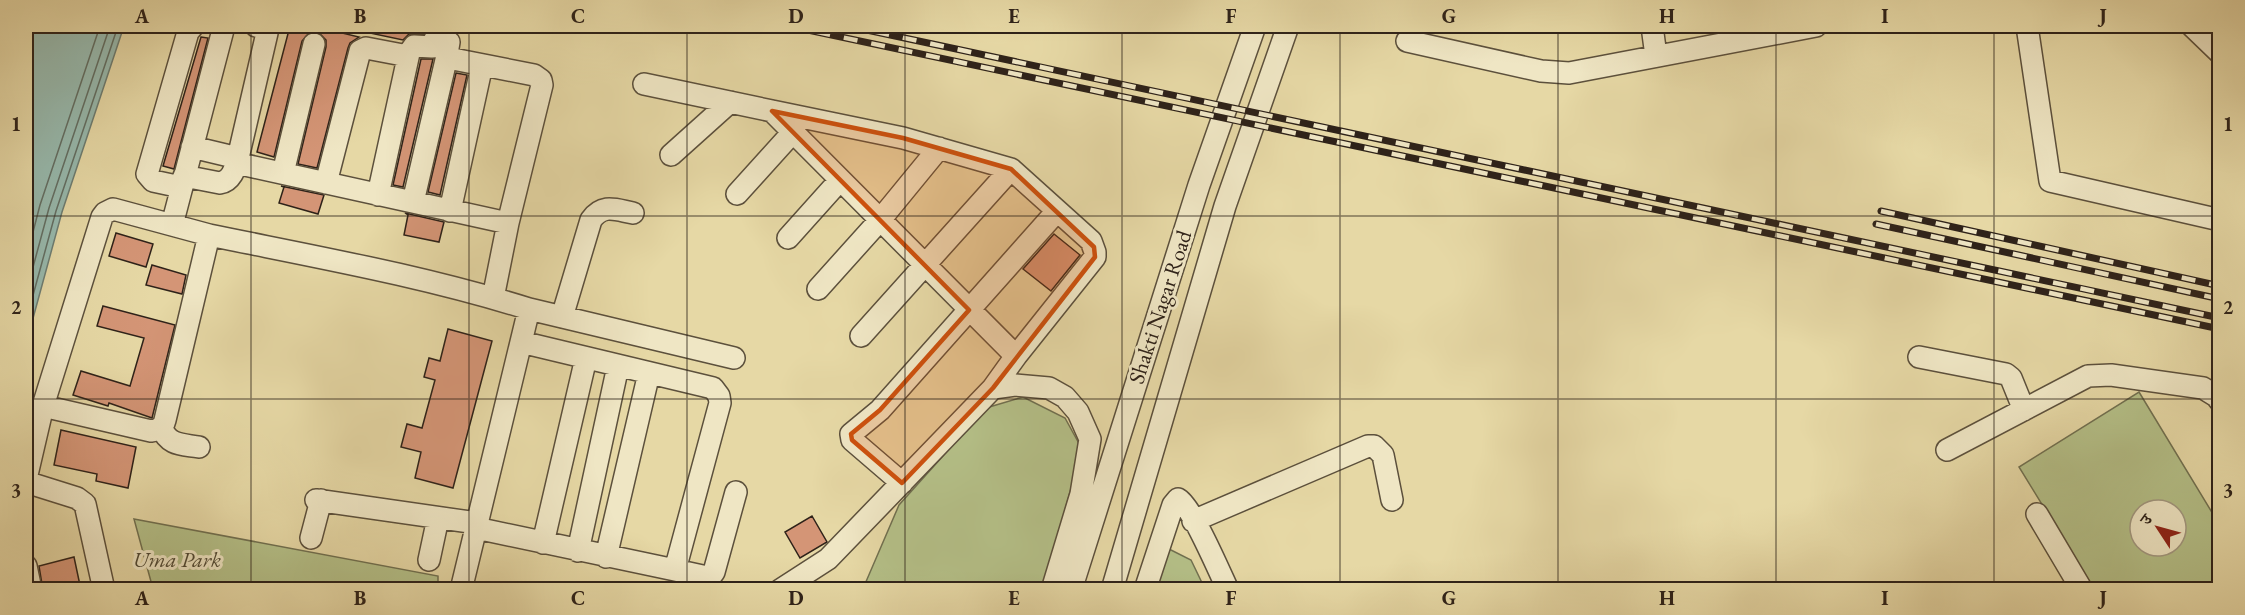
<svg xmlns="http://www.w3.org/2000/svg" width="2245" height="615" font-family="'EB Garamond','Noto Serif Devanagari',serif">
  <rect width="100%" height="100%" fill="#e6d8a5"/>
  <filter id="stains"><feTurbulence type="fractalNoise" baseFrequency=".00333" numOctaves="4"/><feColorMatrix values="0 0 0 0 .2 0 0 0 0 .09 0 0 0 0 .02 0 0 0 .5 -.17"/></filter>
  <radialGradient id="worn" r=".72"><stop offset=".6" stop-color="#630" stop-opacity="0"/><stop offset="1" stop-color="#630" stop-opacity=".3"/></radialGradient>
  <!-- green -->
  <path fill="#b4bf87" stroke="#717050" stroke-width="1.5" fill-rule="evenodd" d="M2139,392L2219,524V589H2094L2019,467ZM2140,510H2176V546H2140Z
    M1023,397L1065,418L1082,449L1043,589L883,590L865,584L899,505L986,408Z
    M134,519L438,576V589H153Z
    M1169,549L1191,560L1205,589L1155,590Z"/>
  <!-- water -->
  <path fill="#97b9ad" stroke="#6d7d72" stroke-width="1.5" d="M29,26H124L62,212L26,344V38Z"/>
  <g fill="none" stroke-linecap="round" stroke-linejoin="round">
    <!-- shore -->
    <path stroke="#626e63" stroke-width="1.5" d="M26,259L40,205L100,26
      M26,293L49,208L110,26
      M26,321L56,211L118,26"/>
  </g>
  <!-- building -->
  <path fill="#d49576" stroke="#2e2219" stroke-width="1.5" d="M290,26H313L359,37L350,43L348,48L317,168L298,164L326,47V40L318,32H310L302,41L274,157L257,152Z
    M366,26H431L424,34H409L403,40L365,32Z
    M201,37L208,38L174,169L163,166Z
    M421,59H433L403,187L393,185Z
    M456,73L467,75L440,195L428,192Z
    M281,186L324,195L318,214L279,203L284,187Z
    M405,213L444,222L439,242L404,235L408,215Z
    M116,233L153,244L146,267L109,256Z
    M1054,234L1080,255L1051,291L1023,269Z
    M152,265L186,275L182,294L146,285Z
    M103,306L175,325L152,418L109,403L108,406L73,395L81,371L130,386L144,338L97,326Z
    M448,329L492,341L453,488L415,478L421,452L401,447L407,424L422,428L435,380L424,377L429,358L440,361Z
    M61,430L136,447L128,488L96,481L97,474L54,465Z
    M812,516L827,542L800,558L785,532Z
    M74,557L81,590H43L39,566Z"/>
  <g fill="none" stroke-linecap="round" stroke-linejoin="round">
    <!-- minor casing -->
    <g stroke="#5c503c" stroke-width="24">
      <path id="minor" d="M1652,26L1656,56
        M2027,26L2050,181L2220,220
        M2192,26L2220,53
        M1407,41L1541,71L1569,73L1816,26
        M644,84L772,111
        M192,147L238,158
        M671,155L730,102
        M236,163L508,223L493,298
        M283,173L314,44
        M184,176L220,183C232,181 235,168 238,158L267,33L263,27L256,26
        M326,183L360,51L366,48L408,56
        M181,187L153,181L147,174L188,32L193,26
        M737,194L793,132
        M378,195L409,53L414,46L432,47L435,39L449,42L446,60
        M413,202L446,60L453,59L534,75L541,80L542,85L508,223
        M450,211L482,65
        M172,225L224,26
        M788,238L840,180
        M818,289L880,220L939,148
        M562,317L591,220C603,203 616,210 633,213
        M861,336L1011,169
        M1919,357L2006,374L2011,378L2024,410
        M993,388L1016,356L772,111L903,138L1011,169L1091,241L1095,252V257L1016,356
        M43,406L151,431C159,430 163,428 165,420L209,235C316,257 424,276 529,309
        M161,427C169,446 181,444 199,447
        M1947,450L2088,376L2111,375L2203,388L2216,396L2220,401
        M26,479L43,406L102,217L105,213L113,209L209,235
        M26,482L77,498L85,504L104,590
        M902,483L852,440L851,434L880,410L1057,211
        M316,500L477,523
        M2037,514L2082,590
        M1193,521L1368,446H1374L1383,455L1392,500
        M476,528L675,570L720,403L719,396L713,388L521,342
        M311,538L321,500
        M543,543L586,358
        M578,551L618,366
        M606,557L649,373
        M429,560L438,518
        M26,566L31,590
        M675,570L707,577L711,576L714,572L736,492
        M461,590L529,309L734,358
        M780,590L828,559L993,388L1015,385L1049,388L1065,397L1078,412L1090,439L1081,494L1052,590
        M1071,590L1199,185L1255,26
        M1112,590L1225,206L1288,26
        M1145,590L1173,505L1178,499C1191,505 1220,573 1228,590"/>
    </g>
    <!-- minor -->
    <use href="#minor" stroke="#efe6c4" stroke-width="21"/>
    <!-- rail casing -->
    <g stroke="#2e2219" stroke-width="7">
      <path id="rail" d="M789,26L2220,329
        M848,26L2220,318
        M1881,211L2220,286
        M1876,224L2220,299"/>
    </g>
    <!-- rail -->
    <use href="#rail" stroke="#efe6c4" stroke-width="4.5" stroke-dasharray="14" stroke-linecap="butt"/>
  </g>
  <!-- marked area -->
  <path fill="#cc510e" fill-opacity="0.2" stroke="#cc510e" stroke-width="4.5" stroke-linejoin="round" d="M772,111L903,138L1011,169L1094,247L1095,257L993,388L902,483L852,440L851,434L880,410L969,310Z"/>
  <!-- grid -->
  <path fill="none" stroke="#2e2219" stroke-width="1.5" stroke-opacity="0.55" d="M251,26V590M469,26V590M687,26V590M905,26V590M1122,26V590M1340,26V590M1558,26V590M1776,26V590M1994,26V590M26,216H2220M26,399H2220"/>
  <g text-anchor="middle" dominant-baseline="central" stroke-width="6" stroke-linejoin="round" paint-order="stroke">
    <!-- street labels -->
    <g font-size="22" fill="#2e2219" stroke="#efe6c4">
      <text transform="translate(1160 307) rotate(-72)">Shakti Nagar Road</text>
    </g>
    <!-- park labels -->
    <g font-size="22" font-style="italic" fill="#504934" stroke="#efe6c4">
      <text x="177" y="559">Uma Park</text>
    </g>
  </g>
  <!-- margin -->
  <rect width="2245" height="615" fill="none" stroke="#e6d8a5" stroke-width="66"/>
  <!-- north arrow -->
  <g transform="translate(2158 528) rotate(306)"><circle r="28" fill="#efe6c4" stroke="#a29880" stroke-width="1.5"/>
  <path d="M0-4.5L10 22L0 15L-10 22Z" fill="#8f2418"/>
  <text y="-9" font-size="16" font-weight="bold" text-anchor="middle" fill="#2e2219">उ</text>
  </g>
  <rect x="33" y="33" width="2179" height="549" fill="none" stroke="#2e2219" stroke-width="2"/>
  <g font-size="20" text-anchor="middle" font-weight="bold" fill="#2e2219">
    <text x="142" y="23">A</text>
    <text x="360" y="23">B</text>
    <text x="578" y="23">C</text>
    <text x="796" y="23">D</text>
    <text x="1014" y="23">E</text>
    <text x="1231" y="23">F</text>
    <text x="1449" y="23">G</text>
    <text x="1667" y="23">H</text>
    <text x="1885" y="23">I</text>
    <text x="2103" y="23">J</text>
    <text x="16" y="131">1</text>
    <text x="2228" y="131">1</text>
    <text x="16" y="314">2</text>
    <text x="2228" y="314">2</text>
    <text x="16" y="497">3</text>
    <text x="2228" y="497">3</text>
    <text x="142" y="605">A</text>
    <text x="360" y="605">B</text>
    <text x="578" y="605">C</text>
    <text x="796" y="605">D</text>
    <text x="1014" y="605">E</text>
    <text x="1231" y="605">F</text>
    <text x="1449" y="605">G</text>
    <text x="1667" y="605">H</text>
    <text x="1885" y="605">I</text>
    <text x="2103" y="605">J</text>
  </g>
  <rect width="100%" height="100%" filter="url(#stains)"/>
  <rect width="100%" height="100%" fill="url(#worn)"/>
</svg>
